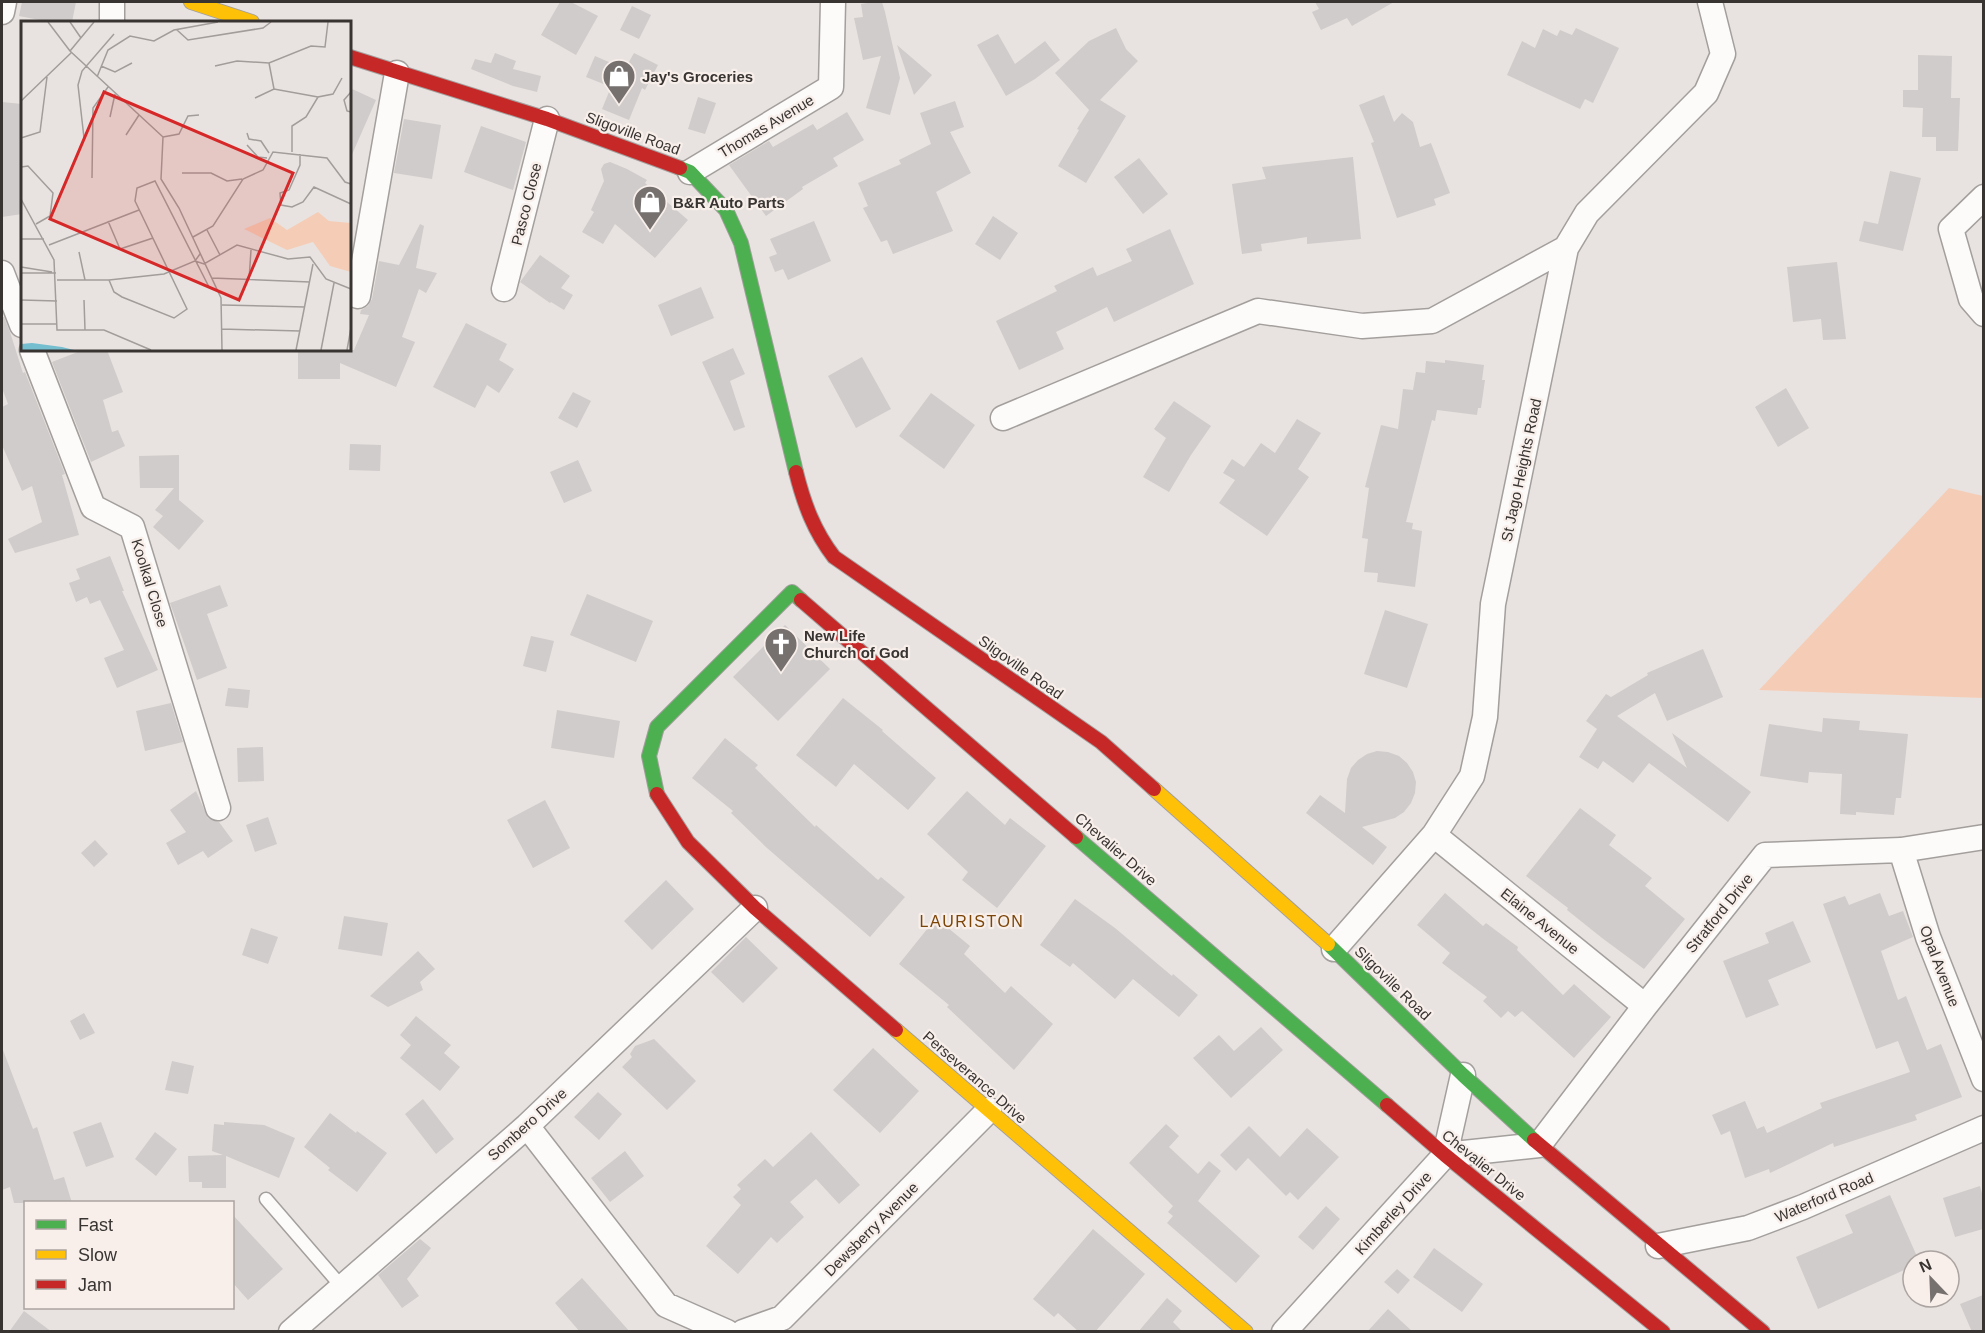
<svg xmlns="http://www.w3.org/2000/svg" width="1985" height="1333" font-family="Helvetica,sans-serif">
  <rect width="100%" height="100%" fill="#e8e3e0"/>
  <!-- green -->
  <path fill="#f5cdb6" d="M1949,488L1983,496V698L1759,690Z"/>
  <!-- building -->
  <path fill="#d0cccb" d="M22,2H76L72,22H50L19,16Z
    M560,2H571L598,16L576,55L541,35Z
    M873,2H882L885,12L900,78L890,115L866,108L881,56L863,60L854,18L863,17L861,4Z
    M1315,2H1394L1352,26L1347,18L1321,30L1312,12L1319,9Z
    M632,6L651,15L639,39L620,30Z
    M1116,28L1126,49L1138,61L1100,100L1126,116L1086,183L1058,166L1079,130L1077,129L1089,110L1055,73L1089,41Z
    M1576,28L1619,48L1593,103L1585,99L1580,109L1507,75L1522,41L1535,48L1543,29L1557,36L1560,30L1572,35Z
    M998,34L1015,64L1045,41L1060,60L1035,79L1006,96L977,45Z
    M897,45L932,75L914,95Z
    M495,53L516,61L513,69L541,76L537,92L513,86L471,69L475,59L491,63Z
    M634,53L658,65L645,90L642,88L629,120L602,109L611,87L586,77L595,56L625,69Z
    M1918,55L1952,56L1951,98H1960L1958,151H1936V137H1922L1923,108L1903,107V90H1918Z
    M350,88L376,100L350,159Z
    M1384,95L1394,122L1402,113L1413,122L1420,147L1431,143L1450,193L1434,199L1436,205L1397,218L1371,143L1374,142L1359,105Z
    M698,97L716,103L705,134L688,129Z
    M955,101L964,127L950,132L971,173L936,192L953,231L893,254L887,240L881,242L863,208L868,206L858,183L901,164L899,160L931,144L920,113Z
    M2,102L22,104V214L2,217Z
    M847,112L864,140L833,158L838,166L802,187L803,189L766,216L729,165L769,141L773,147L813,124L817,130Z
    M404,119L441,125L432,179L394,173Z
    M481,126L526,142L513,190L464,172Z
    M1353,157L1361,239L1307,244V237L1261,244L1262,251L1242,254L1232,184L1266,179L1262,167Z
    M1139,158L1168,194L1143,214L1114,177Z
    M610,162L627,169L647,180L645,183L688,220L655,258L615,224L603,244L582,232L594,212L591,210L604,181L601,169L604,164Z
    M1890,171L1921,178L1903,251L1859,241L1864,221L1878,224Z
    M993,216L1018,233L1000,260L975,244Z
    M814,221L831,261L788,280L783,269L775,272L769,257L777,254L770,239Z
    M420,224L424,226L416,268L437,273L426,293L419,289L402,337L415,342L396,387L340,363V379H298V350H354L369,315L360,314L361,310L368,306L372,299L379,261L399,265Z
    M1170,229L1194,284L1114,322L1107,307L1056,332L1064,349L1019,370L996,321L1057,291L1054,286L1093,267L1097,276L1132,261L1126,249Z
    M540,255L570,276L561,288L573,295L564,310L551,302L550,303L520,282Z
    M1837,262L1846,339L1823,340L1821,319L1793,322L1787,267Z
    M701,287L714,318L671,336L658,305Z
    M2,317H4L10,332L23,373L25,372L65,474L62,475L79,535L15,553L8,539L42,522L32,486L22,491L2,445V407L8,404L2,388Z
    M466,323L507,344L499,360L514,369L499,393L487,385L475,408L433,387Z
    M733,348L745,374L730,381L745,427L734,431L702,362Z
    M83,350H107L123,392L103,400L112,432L118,430L125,446L91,462L52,362Z
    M862,357L891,409L856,428L828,376Z
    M1445,360L1484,365L1482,380H1485L1481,408H1478L1477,415L1437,410L1435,421L1432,420L1406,522L1413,523L1412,529L1422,531L1415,587L1377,582L1378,573L1364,572L1368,539L1362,538L1369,488L1365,487L1381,425L1398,429L1403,389L1413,390L1416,372L1425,373L1426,361L1445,363Z
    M1786,388L1809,428L1778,447L1755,407Z
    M573,392L591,401L577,428L558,418Z
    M931,393L975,425L944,469L899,436Z
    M1174,401L1211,426L1191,455L1169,492L1143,477L1166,438L1154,429Z
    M1297,419L1321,433L1298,469L1309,477L1267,536L1219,503L1235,480L1223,473L1232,459L1244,467L1261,443L1275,453Z
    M350,444L381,445L380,471L349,470Z
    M179,455V500L204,521L179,550L153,527L163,516L155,510L174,488H140L139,456Z
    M578,460L592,491L564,503L550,472Z
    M110,556L124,591H122L158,670L117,688L104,658L124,650L100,600L90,604L87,597L76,602L69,583L80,579L76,569Z
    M220,585L228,606L207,614L227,668L197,680L170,603Z
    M587,594L653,621L636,662L570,635Z
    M1385,610L1428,624L1407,688L1364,674Z
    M785,625L830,669L778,721L733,677Z
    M531,636L554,641L546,672L523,666Z
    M1703,649L1723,697L1667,721L1655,693L1617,716L1687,768L1672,733L1751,792L1728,822L1649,763L1633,783L1603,761L1598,769L1579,757L1597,729L1586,721L1606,694L1611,697L1648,675L1647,673Z
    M228,688L250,690L248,708L225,706Z
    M843,698L883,730L882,731L936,778L908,810L854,764L836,787L796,755Z
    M171,703L183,742L145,751L136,711Z
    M557,710L620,721L614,758L551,748Z
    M1823,718L1860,721L1859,730L1908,734L1901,798H1896L1894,815L1856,812V815L1840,814L1842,774L1809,772L1808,783L1760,776L1769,724L1822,732Z
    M725,738L758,765L755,768L815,827L816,825L878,880L881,877L905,897L870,937L767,848L731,813L733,811L692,778Z
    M263,747L264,781L238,782L237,748Z
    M1377,751L1388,752L1399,756L1407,763L1413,772L1416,782L1415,793L1411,803L1404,812L1395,818L1362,827L1387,847L1373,865L1306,813L1320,795L1345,813L1347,779L1351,768L1358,760L1367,754Z
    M196,791L208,818L219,822L233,841L208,858L203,851L178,865L166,843L186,832L170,810Z
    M967,791L1005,825L1010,818L1046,846L997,908L962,880L968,872L927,834Z
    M545,800L570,848L533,868L507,820Z
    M1580,808L1616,835L1609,845L1652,878L1645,886L1685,919L1644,969L1602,938L1567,910L1568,908L1526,876Z
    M268,817L277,844L255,852L246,825Z
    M95,840L108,854L94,867L81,853Z
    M666,880L694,909L652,950L624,921Z
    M1445,893L1483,926L1486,923L1518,947L1517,950L1563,995L1574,984L1611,1017L1574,1058L1522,1011L1515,1017L1508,1011L1501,1018L1483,1001L1487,997L1442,963L1450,953L1417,925Z
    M1880,893L1889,916L1903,911L1913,937L1881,951L1898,1000L1906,996L1927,1050L1941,1044L1962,1097L1915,1115L1917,1120L1834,1147L1833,1143L1770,1173L1769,1169L1745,1178L1730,1131L1721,1135L1712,1115L1745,1101L1757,1129L1764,1126L1767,1133L1822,1108L1820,1103L1910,1072L1898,1041L1876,1049L1823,904L1845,896L1849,905Z
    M1075,899L1115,928L1172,976L1173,974L1198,995L1179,1017L1133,979L1115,999L1073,963L1070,967L1040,945Z
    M344,916L388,923L382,956L338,949Z
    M936,918L970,946L964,954L1005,993L1011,986L1053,1024L1014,1070L947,1007L949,1005L899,964Z
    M1793,921L1811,962L1768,980L1779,1005L1746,1018L1723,961L1769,943L1765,933Z
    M251,928L278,937L268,964L242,955Z
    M746,937L778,968L743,1003L711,972Z
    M418,951L435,969L420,982L423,990L388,1007L370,996Z
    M84,1013L95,1033L80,1040L70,1021Z
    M416,1016L451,1045L444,1053L460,1067L440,1091L400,1058L411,1045L400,1035Z
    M1261,1027L1283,1050L1231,1098L1193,1058L1219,1035L1234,1051Z
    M654,1039L696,1081L667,1110L622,1067L632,1057L630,1054L635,1046Z
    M873,1048L919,1091L880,1133L833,1090Z
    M3,1050L33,1129L37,1127L54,1180L64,1177L72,1203H14L10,1187L2,1190V1051Z
    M172,1061L194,1066L188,1094L165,1090Z
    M598,1092L622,1114L599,1140L574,1117Z
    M423,1099L454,1139L436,1154L405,1114Z
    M330,1113L356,1133L357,1131L387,1153L357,1192L328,1170L330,1168L304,1147Z
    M101,1122L114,1157L86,1167L73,1132Z
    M224,1122L264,1125L295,1138L279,1178L226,1156V1188H202V1182H189L188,1156L223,1155L212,1151L214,1124L224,1125Z
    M1166,1124L1179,1136L1169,1147L1198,1174L1209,1161L1221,1171L1198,1201L1260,1256L1236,1283L1167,1223L1173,1216L1168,1212L1173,1206L1129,1163Z
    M1249,1126L1280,1157L1307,1128L1339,1157L1298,1200L1290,1192L1286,1196L1248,1158L1236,1171L1220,1155Z
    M155,1132L177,1149L156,1176L135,1159Z
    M811,1132L860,1185L839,1204L816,1179L790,1202L804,1217L777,1243L771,1237L738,1274L706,1246L741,1205L733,1197L741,1189L737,1185L765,1159L773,1167Z
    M625,1151L644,1176L610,1202L591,1178Z
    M1980,1186L1983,1197V1229L1955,1237L1943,1198Z
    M1890,1195L1919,1261H1913V1266L1818,1309L1796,1257L1853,1233L1845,1215Z
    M1326,1206L1340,1219L1313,1250L1298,1237Z
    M232,1214L283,1269L248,1300L232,1282Z
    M1093,1229L1145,1274L1095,1332H1079L1058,1313L1054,1317L1033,1299Z
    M420,1239L431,1248L407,1279L419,1296L402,1308L378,1275Z
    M1434,1248L1483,1284L1462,1312L1413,1277Z
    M1397,1269L1410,1280L1398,1294L1384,1282Z
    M582,1278L630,1332H580L555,1303Z
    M1983,1295V1332H1972L1960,1304Z
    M1167,1298L1182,1311L1173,1322L1183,1332H1138Z
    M1388,1309L1413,1332H1367Z
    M24,1311L52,1332H9Z"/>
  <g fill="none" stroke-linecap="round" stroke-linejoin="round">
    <!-- lane casing -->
    <g stroke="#a39f9d" stroke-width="15">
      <path id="lane" d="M266,1199L342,1287"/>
    </g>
    <!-- street casing -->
    <g stroke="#a39f9d" stroke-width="27">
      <path id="street" d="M112,2V22
        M2,12L4,2
        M690,172L831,87L833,2
        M1984,197L1951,229L1971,299L1984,314
        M2,273L22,325
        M504,289L547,119
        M358,296L397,73
        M32,350L93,507L132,527L218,808
        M1003,418L1258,311L1362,326L1432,321L1566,248
        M1434,835L1645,1006
        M1901,850L1928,937L1984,1079
        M1334,949L1434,835L1472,776L1485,717L1493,604L1566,248L1587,213L1706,93L1723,54L1710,2
        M527,1126L666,1305L727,1332
        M1445,1155L1539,1145L1645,1006L1765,855L1901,850L1984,837
        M1658,1246L1748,1228L1803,1207L1984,1128
        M291,1332L527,1126L755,908
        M743,1332L782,1318L989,1110
        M1284,1332L1445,1155L1463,1075"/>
    </g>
    <!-- fast casing -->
    <g stroke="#a39f9d" stroke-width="16">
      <path id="fast" d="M680,168L690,172L726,210L741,243L796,472
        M657,794L649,756L657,727L792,592L801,600
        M1076,837L1387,1105
        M1328,944L1463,1075L1534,1140"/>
    </g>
    <!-- slow casing -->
    <g stroke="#a39f9d" stroke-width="16">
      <path id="slow" d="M191,2L252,22
        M1154,789L1328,944
        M896,1030L1246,1332"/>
    </g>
    <!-- jam casing -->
    <g stroke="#a39f9d" stroke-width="16">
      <path id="jam" d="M350,57L547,119L680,168
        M796,472C804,504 814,531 834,557L1101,742L1154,789
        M801,600L1076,837
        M657,794L688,842L755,908L896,1030
        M1387,1105L1445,1155L1663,1332
        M1534,1140L1763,1332"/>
    </g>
    <!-- lane -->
    <use href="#lane" stroke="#fcfbfa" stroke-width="12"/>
    <!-- street -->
    <use href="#street" stroke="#fcfbfa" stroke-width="24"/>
    <!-- fast -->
    <use href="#fast" stroke="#4caf50" stroke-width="14"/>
    <!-- slow -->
    <use href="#slow" stroke="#ffc107" stroke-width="14"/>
    <!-- jam -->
    <use href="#jam" stroke="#c62828" stroke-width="14"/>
  </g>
  <!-- icons -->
  <defs>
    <g id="shop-pin" transform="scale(1.725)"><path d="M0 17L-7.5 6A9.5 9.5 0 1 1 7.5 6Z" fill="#76716f" stroke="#f8efea"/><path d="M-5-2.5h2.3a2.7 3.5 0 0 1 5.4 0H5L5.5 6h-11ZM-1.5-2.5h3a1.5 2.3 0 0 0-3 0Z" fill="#fff"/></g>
    <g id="church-pin" transform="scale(1.725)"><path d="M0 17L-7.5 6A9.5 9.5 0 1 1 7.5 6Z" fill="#76716f" stroke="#f8efea"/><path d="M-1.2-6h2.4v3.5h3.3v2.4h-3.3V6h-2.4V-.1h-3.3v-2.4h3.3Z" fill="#fff"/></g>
  </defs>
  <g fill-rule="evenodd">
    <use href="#shop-pin" x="619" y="76"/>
    <use href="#shop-pin" x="650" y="202"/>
    <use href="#church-pin" x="781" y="644"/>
  </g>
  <g text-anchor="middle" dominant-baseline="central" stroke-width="4.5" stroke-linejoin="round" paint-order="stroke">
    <!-- poi labels -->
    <g font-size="15" font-weight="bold" fill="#383432" stroke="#f8efea" text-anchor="start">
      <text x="642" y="76">Jay's Groceries</text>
      <text x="673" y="202">B&amp;R Auto Parts</text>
      <text x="804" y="635">New Life<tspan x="804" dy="17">Church of God</tspan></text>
    </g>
    <!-- street labels -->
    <g font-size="15" fill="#383432" stroke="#f8efea">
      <text transform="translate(766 126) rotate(-31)">Thomas Avenue</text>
      <text transform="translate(633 133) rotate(20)">Sligoville Road</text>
      <text transform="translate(526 204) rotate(-76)">Pasco Close</text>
      <text transform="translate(1521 470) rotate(-78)">St Jago Heights Road</text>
      <text transform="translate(150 583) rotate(73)">Koolkal Close</text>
      <text transform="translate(1021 667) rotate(35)">Sligoville Road</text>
      <text transform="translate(1116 849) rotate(41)">Chevalier Drive</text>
      <text transform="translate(1719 913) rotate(-51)">Stratford Drive</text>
      <text transform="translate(1540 921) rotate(39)">Elaine Avenue</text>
      <text transform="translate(1940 966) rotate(69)">Opal Avenue</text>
      <text transform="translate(1393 983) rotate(44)">Sligoville Road</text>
      <text transform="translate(975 1077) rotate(41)">Perseverance Drive</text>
      <text transform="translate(527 1124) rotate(-42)">Sombero Drive</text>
      <text transform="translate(1484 1165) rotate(39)">Chevalier Drive</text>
      <text transform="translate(1824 1197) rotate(-23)">Waterford Road</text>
      <text transform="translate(1393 1213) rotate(-48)">Kimberley Drive</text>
      <text transform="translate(871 1229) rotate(-45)">Dewsberry Avenue</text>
    </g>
    <!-- neighbourhood labels -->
    <g font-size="16" letter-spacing="1.5" fill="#7b4508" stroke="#f8efea">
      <text x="972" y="921">LAURISTON</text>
    </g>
  </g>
  <!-- overview -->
  <g transform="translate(21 21)">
    <rect width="330" height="330" fill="#e8e3e0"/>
    <path d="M297,191L308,200L330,202V251L309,245L292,221L266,229L223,208L249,197L266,209Z" fill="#f5cdb6"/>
    <path d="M11,322L41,326L53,329H0V323Z" fill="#74becf"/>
    <path fill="none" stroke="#a29d9a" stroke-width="1.5" d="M27,1L49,30L142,116L140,158L158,187L200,277L201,329M49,1L60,17M156,9L167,19L242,7L250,1M49,30L73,1M248,42L253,68M80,45L94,51L111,42M194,45L216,40L248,42L290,25L304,26L307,1M76,56L87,29L109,15L133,20L153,9L197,1M330,71L323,79L326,90L330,91M234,77L253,68L297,76M0,80L50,32M89,96L94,73M226,112L228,118L240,120L248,132M105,114L118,94M142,116L158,113L167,95L178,94M0,117L19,111L26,56M63,117L57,64L61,50L93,13M226,124L237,136L246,137M271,131V105L285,96L297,76L312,73L321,57M279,133V144L268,169L259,172L260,184L271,186L282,181L293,166L330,183M0,146L7,145L32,172L29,195L15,203M161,152H190L206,160L221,158M71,157L72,87L87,66M0,178L33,239L36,309H83L130,329M87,200L99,228L132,217M186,209L199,234M172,216L192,205L222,158L242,149L252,131L306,137L324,161L330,163M0,218H23M28,224L118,189M58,231L64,259M174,240L183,243L216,224L267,238L289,236L305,258L330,268M0,246L31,251M0,252H35M191,257L289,261M36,259H88L143,253L174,240L179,233M88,259L93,271L101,276L153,297L166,288L114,180L116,167L134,160L188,266M228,259L230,229M0,279L36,280M63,279L64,309M201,284L284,286M0,303H36M200,308L279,310M275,329L292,243M300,329L313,262M326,329L330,307"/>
    <path fill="#d62828" fill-opacity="0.15" stroke="#d62828" stroke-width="3" d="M83,71L272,152L218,279L29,198Z"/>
    <rect width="330" height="330" fill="none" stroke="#383432" stroke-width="3"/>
  </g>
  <!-- border -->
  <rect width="1985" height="1333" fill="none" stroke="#383432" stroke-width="6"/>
  <!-- legend -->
  <rect x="24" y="1201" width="210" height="108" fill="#f8efea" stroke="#aba4a0" stroke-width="1.5"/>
  <rect x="36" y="1220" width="30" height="9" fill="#4caf50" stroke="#aba4a0" stroke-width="1.5"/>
  <text x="78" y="1231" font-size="18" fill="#383432">Fast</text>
  <rect x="36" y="1250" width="30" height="9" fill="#ffc107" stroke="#aba4a0" stroke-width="1.5"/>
  <text x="78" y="1261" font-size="18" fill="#383432">Slow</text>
  <rect x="36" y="1280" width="30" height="9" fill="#c62828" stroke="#aba4a0" stroke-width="1.5"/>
  <text x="78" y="1291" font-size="18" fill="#383432">Jam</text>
  <!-- north arrow -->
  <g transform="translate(1931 1279) rotate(337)"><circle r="28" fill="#f8efea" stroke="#aba4a0" stroke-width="1.5"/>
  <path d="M0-4.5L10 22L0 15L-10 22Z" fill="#76716f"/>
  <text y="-9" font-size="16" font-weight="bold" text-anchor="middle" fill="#383432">N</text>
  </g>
</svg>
